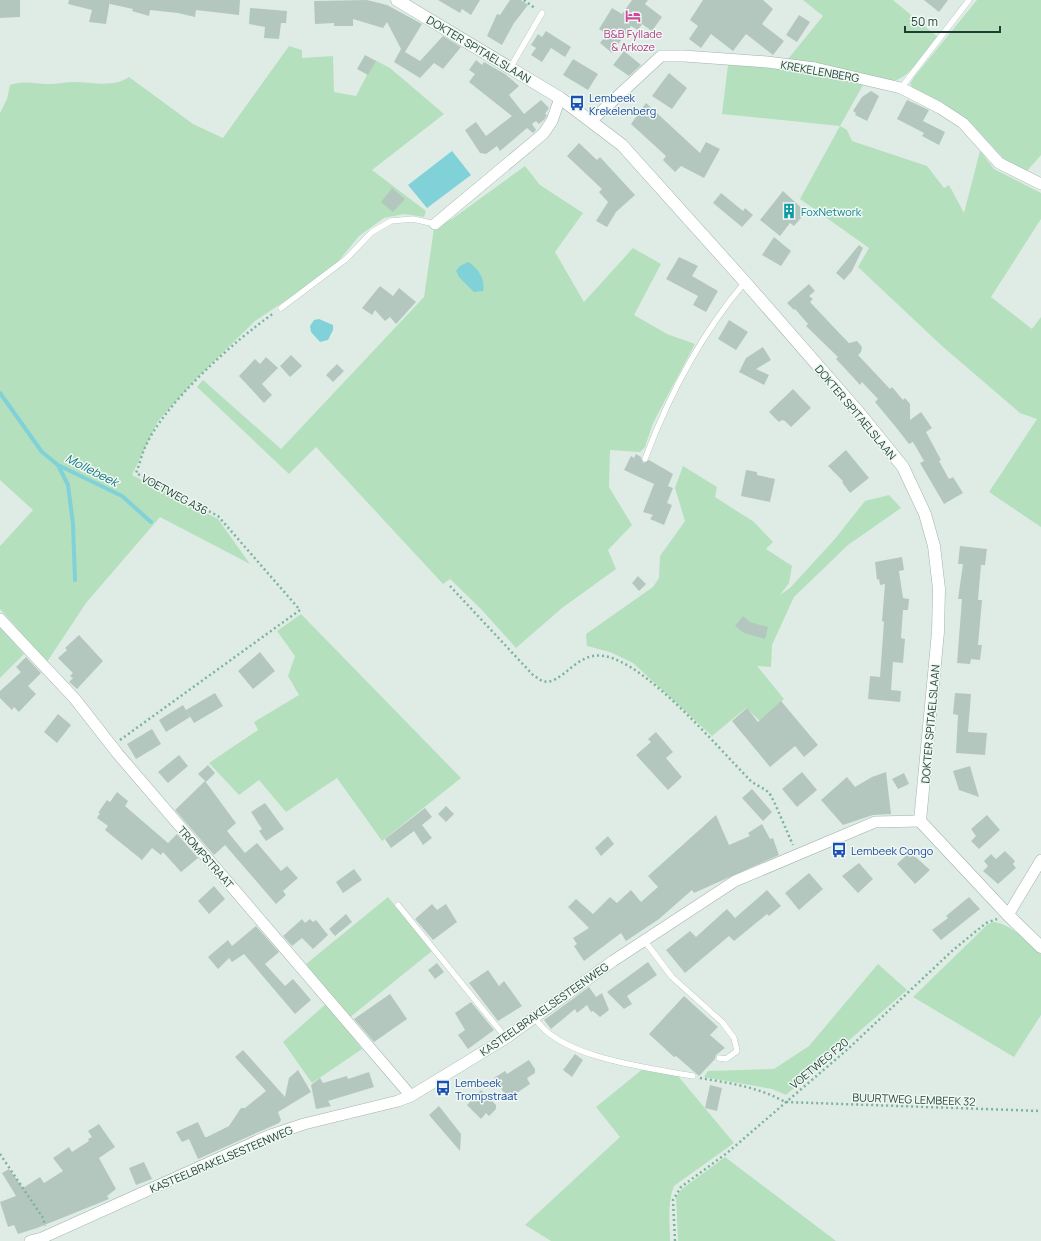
<svg xmlns="http://www.w3.org/2000/svg" width="1041" height="1241" font-family="Manrope,sans-serif">
  <rect width="100%" height="100%" fill="#dfece5"/>
  <!-- green -->
  <path fill="#b5e0bd" d="M803,0H893L938,37C928,49 909,79 893,81L788,59L823,16Z
    M977,0H1041V155L1027,171L1005,160L972,124L956,112L915,90L910,84L914,77Z
    M289,46L302,50V58L333,56L334,92L356,96L375,60L390,68L444,114L372,170L426,211L424,217L404,214L384,218L359,236L337,263L300,291L255,321L196,379L158,421L132,475L218,519L250,564L160,517L86,603L47,662L0,609V546L33,510L0,480V113L7,99L10,85C26,80 34,84 49,84C58,84 66,82 74,82C92,82 113,88 129,77L193,124L223,138Z
    M728,65L791,68L830,75L863,85L840,126L847,130L852,141L927,166L944,188L949,185L964,213L980,151L994,169L1041,193V219L991,297L1032,329L1041,317V527L989,492L1037,419L1020,413L942,346L858,267L869,248L800,199L840,126L722,114Z
    M525,166L540,185L583,213L555,252L584,302L633,248L661,264L634,315L667,334L695,344L653,423L645,447L640,452L610,450L609,487L632,525L608,550L616,569L562,608L516,648L480,608L450,579L443,584L316,447L289,474L197,387L203,380L281,449L424,297L434,228L452,219Z
    M683,466L717,487L715,497L754,522L773,542L766,549L792,566L789,583L780,595L790,588L834,540L865,501L889,495L901,508L848,545L794,597L772,645L771,667L757,666L784,699L760,721L746,708L712,736L633,663L610,652L587,646L586,634L653,587L659,578L660,556L685,521L675,488Z
    M301,614L461,778L382,841L337,778L286,812L259,780L239,795L209,763L258,730L254,722L299,695L288,676L295,656L277,631Z
    M0,627L24,654L0,678Z
    M388,897L432,951L349,1018L306,964Z
    M994,922C1013,925 1027,942 1041,954V1015L1014,1057L913,997L988,924Z
    M878,964L907,990L786,1095L772,1089L704,1077L708,1071L774,1069L809,1046Z
    M327,1003L362,1049L312,1083L283,1042Z
    M644,1068L678,1076L734,1143L674,1186C667,1204 670,1223 670,1241H551L525,1225L620,1137L596,1107Z
    M725,1157L836,1241H678L676,1197L682,1189Z"/>
  <!-- water -->
  <path fill="#80d1d8" d="M452,151L471,175L427,208L408,185Z
    M468,262C477,267 486,279 483,291L474,292L459,277L456,271L460,266Z
    M319,319L333,325V330L328,340L320,342L311,332L310,326L314,320Z"/>
  <g fill="none" stroke-linecap="round" stroke-linejoin="round">
    <!-- stream -->
    <path stroke="#80d1d8" stroke-width="4" d="M0,393L42,452L58,465L122,496L151,522
      M58,465L68,485L73,524L75,580"/>
  </g>
  <!-- building -->
  <path fill="#b4c7be" d="M0,0H20V17L0,18Z
    M69,0H240L239,15L196,10L195,17L178,13L150,10L149,16L132,11L133,9L110,4V1L106,24L89,22L92,10L68,4Z
    M367,0L387,5L422,24L405,52L420,61L443,36L461,47L443,69L434,63L420,78L394,62L401,49L387,22L383,28L353,19V26H334V23L315,24L314,1Z
    M438,0H480L471,15L462,9L460,13Z
    M510,0H521L528,5L514,23L502,45L487,36L497,14L500,15Z
    M632,0H648L645,4L662,17L652,31L642,24L638,30L631,26L612,53L600,43L607,34L599,29L612,8L622,14Z
    M703,0H763L773,9L762,24L784,41L773,55L746,34L733,51L711,34L701,48L689,39L698,26L690,20Z
    M924,0H948L939,12Z
    M250,8L287,11L286,23H281L279,39L264,38L265,27L249,24Z
    M799,15L810,22L797,42L786,35Z
    M546,31L571,47L565,57L551,48L542,62L531,55L536,48L531,45L538,34L542,37Z
    M624,51L641,65L629,76L613,65Z
    M365,55L376,61L368,75L357,69Z
    M573,59L598,74L588,90L563,75Z
    M476,60L482,65L484,62L505,74L519,86L509,95L524,114L541,100L549,108L545,114L547,115L545,119L539,124L536,121L532,124L536,130L533,133L527,128L500,151L497,146L486,154L480,153L465,130L476,122L486,136L512,116L469,82L475,74L469,70Z
    M669,73L687,88L672,109L652,96Z
    M871,91L879,96L867,121L855,115L856,113L853,111L862,97Z
    M907,100L929,110L923,121L945,132L939,145L922,136L924,133L897,119Z
    M646,103L700,153L706,142L720,149L704,178L681,166L675,172L663,160L666,156L631,124Z
    M579,143L597,160L600,157L635,195L616,212L607,227L596,221L608,202L599,192L602,189L567,156Z
    M392,188L405,199L393,212L381,202Z
    M783,191L806,212L794,226L790,223L780,236L760,220Z
    M721,193L743,211L745,208L753,215L742,227L713,203Z
    M774,237L791,251L781,266L762,255Z
    M859,245L863,248L852,271L844,280L836,273Z
    M679,257L698,266L692,276L718,291L706,312L693,305L698,296L666,279Z
    M809,284L815,291L809,296L813,299L810,302L843,337L849,343L857,341L862,347L861,352L858,355L890,389L892,387L903,400L905,398L910,404V420L921,412L932,428L926,432L941,460L939,461L949,479L953,477L963,493L944,504L920,463L924,461L913,442L909,444L895,426L875,402L878,399L862,382L860,385L852,376L836,359L838,357L806,326L808,324L795,309L794,310L787,303Z
    M380,286L393,296L399,288L416,302L396,324L390,317L385,321L375,310L372,315L362,308Z
    M729,320L748,332L736,350L718,339Z
    M763,347L771,360L756,369L769,375L764,385L739,372L746,358Z
    M291,355L302,366L290,377L280,366Z
    M266,357L278,368L262,384L272,395L264,403L239,376L255,359L260,364Z
    M337,364L344,371L333,382L326,375Z
    M793,389L811,408L791,427L785,421L782,420L779,422L769,412Z
    M846,450L869,478L850,493L842,482L843,481L828,466Z
    M636,454L641,457L643,463L649,460L673,474L668,486L673,488L667,503L672,505L664,525L650,519L653,515L643,512L654,484L624,470L631,456L634,458Z
    M746,470L757,472V475L775,479L770,502L741,496Z
    M960,546L987,549L985,565H981L978,600H982L978,645H982L980,660L971,659L970,664L957,663L962,599H958L963,564H958Z
    M902,557L904,570L899,571L903,598L909,599L908,610H903L901,638L905,639L903,663L893,662L891,690L901,691L900,702L868,699L870,676L880,677L884,622L882,621L885,584L880,585L879,579L877,580L875,562Z
    M638,576L646,584L639,591L632,583Z
    M743,616L750,622L768,627L765,639L744,633L735,626Z
    M79,635L103,661L77,689L69,682L73,678L70,676L73,673L58,658L67,650L65,648Z
    M260,652L275,671L253,689L238,671Z
    M26,657L41,673L28,686L36,694L19,712L14,707L12,710L0,698V691L21,672L16,667Z
    M215,693L223,706L194,723L186,710Z
    M955,693L971,694L968,732L987,733L985,755L956,753L958,715L953,714Z
    M781,701L818,745L804,757L795,746L770,767L732,721L747,708L758,722Z
    M183,705L190,717L166,732L159,720Z
    M58,714L71,725L57,743L44,732Z
    M152,729L161,744L136,759L127,744Z
    M656,732L673,752L666,758L682,777L668,790L636,755L651,742L648,739Z
    M179,755L188,766L168,783L158,772Z
    M208,765L215,773L206,782L198,774Z
    M970,766L979,797L959,790L953,771Z
    M802,772L817,790L797,807L782,789Z
    M886,772L891,814L873,815L843,825L821,800L847,777L855,787L872,777Z
    M904,773L909,784L898,789L892,779Z
    M205,781L236,823L227,831L245,853L257,843L281,871L287,866L298,878L283,891L286,895L276,904L225,845L214,855L175,810Z
    M752,789L772,812L763,821L742,798Z
    M117,792L128,801L125,806L168,843L177,834L198,858L181,872L163,852L161,855L152,848L142,860L105,830L108,826L97,818L100,813H98L107,800L110,802Z
    M265,803L284,829L266,841L259,831L262,829L251,812Z
    M446,806L454,814L446,822L438,814Z
    M425,808L432,817L422,825L432,838L423,845L414,831L391,848L385,839Z
    M716,815L729,845L750,836L748,833L762,824L770,839L773,838L779,855L694,893L692,890L659,919L626,941L621,933L584,961L574,946L577,944L573,938L589,928L568,907L576,899L593,914L610,897L617,903L631,890L641,902L658,887L648,876Z
    M987,815L1000,830L979,849L971,841L976,836L971,829Z
    M608,836L614,844L601,856L595,848Z
    M1005,851L1015,861L1013,864L1016,868L998,884L983,871L988,866L984,861L991,854L996,859Z
    M910,852L930,870L915,884L897,864Z
    M859,863L873,879L858,893L842,876Z
    M354,869L362,880L343,893L336,882Z
    M809,873L823,889L799,910L785,893Z
    M214,886L225,899L209,914L198,901Z
    M767,890L781,906L769,916L767,914L734,941L729,936L685,973L666,950L690,931L696,937L727,909L735,918Z
    M969,897L980,909L941,940L932,930L948,918L946,916Z
    M432,904L437,910L446,904L457,922L433,940L415,919Z
    M346,914L352,922L335,936L329,929Z
    M302,919L305,923L310,919L313,922L316,920L328,935L313,949L302,938L292,946L283,936Z
    M256,926L279,952L265,964L285,986L293,979L311,1000L295,1014L244,954L232,962L229,958L218,969L208,957L228,940L232,946Z
    M648,962L657,975L627,996L632,1004L624,1009L607,992Z
    M437,963L444,972L435,979L428,970Z
    M488,970L499,986L504,981L522,1006L498,1021L469,983Z
    M589,987L596,997L602,993L609,1010L600,1017L593,1011L591,1012L587,1005L577,1013L575,1009L551,1029L544,1020Z
    M390,994L407,1019L374,1042L354,1019Z
    M684,996L718,1027L710,1035L725,1048L716,1055L715,1059L699,1076L676,1056L674,1057L649,1034Z
    M471,1002L494,1030L468,1049L458,1035L465,1030L455,1013Z
    M243,1050L285,1097L289,1078L298,1070L311,1092L278,1112L281,1120L279,1123L198,1159L189,1139L182,1142L176,1132L198,1122L205,1137H207L229,1126L241,1108H245L266,1091L235,1057Z
    M575,1054L583,1060L572,1077L563,1070Z
    M529,1060L535,1069V1073L527,1078L530,1084L508,1099L494,1078L505,1071L507,1074Z
    M369,1072L374,1087L328,1101L331,1106L316,1109L311,1085L320,1078L323,1083L347,1076L348,1079Z
    M710,1085L722,1088L717,1111L705,1108Z
    M481,1090L496,1105V1109L489,1116L486,1113L481,1119L467,1105Z
    M439,1106L461,1134L460,1151L429,1115Z
    M99,1124L115,1147L99,1158L116,1189L107,1196L109,1199L37,1228L18,1234L14,1225L8,1227L0,1202L16,1196L2,1173L9,1169L23,1188L40,1177L44,1183L63,1171L53,1158L69,1147L72,1152L89,1141L88,1139L92,1137L88,1131Z
    M144,1162L152,1179L136,1185L129,1168Z"/>
  <g fill="none" stroke-linecap="round" stroke-linejoin="round">
    <!-- service casing -->
    <g stroke="#a1b4ac" stroke-width="6">
      <path id="service" d="M510,68L542,13
        M901,88L969,0
        M281,308L346,259L372,232L391,221L413,219L435,224
        M645,459C669,395 701,334 745,282
        M398,905L506,1038
        M644,940L672,977L722,1022L734,1038L737,1051L726,1059L719,1058
        M535,1018C559,1058 649,1068 693,1076"/>
    </g>
    <!-- minor casing -->
    <g stroke="#a1b4ac" stroke-width="12">
      <path id="minor" d="M591,121L661,56H684L767,62L815,68L901,88L940,108L963,123L999,163L1041,184
        M435,224L543,134L552,121L560,98
        M0,619L75,699L118,754L411,1096
        M1008,915L1041,860
        M30,1241L42,1238L268,1136L304,1124L398,1101L411,1096L506,1038L613,961L735,881L875,822L920,821"/>
    </g>
    <!-- tertiary casing -->
    <g stroke="#a1b4ac" stroke-width="13">
      <path id="tertiary" d="M397,0L560,98L622,145L745,282L861,415L903,467L925,514L934,546L939,589L938,632L920,821L1008,915L1041,947"/>
    </g>
    <!-- path -->
    <path stroke="#7bb39d" stroke-width="2.5" stroke-dasharray="2 3" stroke-linecap="butt" d="M524,0L536,9
      M450,586L533,675L542,681C562,687 575,651 604,656C647,663 717,747 749,779C754,785 763,787 769,793C774,799 788,835 793,845
      M120,740L300,610L218,516L136,473C139,466 141,457 144,450C161,406 235,340 274,313
      M700,1078C729,1083 759,1087 785,1102L1041,1111
      M0,1154L43,1218L45,1226
      M675,1241L673,1200L681,1187L727,1153L849,1048L952,951L986,923L997,919"/>
    <!-- service -->
    <use href="#service" stroke="#fff" stroke-width="5.5"/>
    <!-- minor -->
    <use href="#minor" stroke="#fff" stroke-width="11"/>
    <!-- tertiary -->
    <use href="#tertiary" stroke="#fff" stroke-width="12"/>
  </g>
  <!-- icons -->
  <defs>
    <g id="hotel-bare" transform="scale(1.2)"><path d="M-6-4.5h1.5V1H6V5H4.5V3h-9V5H-6ZM-4 0a1.8 1.8 0 1 1 3.6 0ZM.5 0V-2.5h3Q6-2.5 6 0Z" fill="#d1479c" stroke="#eff8f3" stroke-width="2.5" paint-order="stroke"/></g>
    <g id="bus-bare" transform="scale(1.2)"><path d="M-5-6H5V4H4V6H2V4H-2V6H-4V4H-5ZM-3.5-4V0h7V-4ZM-3.5 1.2v1.5H-2V1.2ZM2 1.2v1.5H3.5V1.2Z" fill="#1a4fb4" stroke="#eff8f3" stroke-width="2.5" paint-order="stroke"/></g>
    <g id="building-bare" transform="scale(1.2)"><path d="M-4-6H4V6H1V3H-1V6H-4ZM-2.5-4.3h1.7v1.8h-1.7ZM.8-4.3h1.7v1.8H.8ZM-2.5-1h1.7V.8h-1.7ZM.8-1h1.7V.8H.8Z" fill="#0f9aa8" stroke="#eff8f3" stroke-width="2.5" paint-order="stroke"/></g>
  </defs>
  <g fill-rule="evenodd">
    <use href="#hotel-bare" x="633" y="16"/>
    <use href="#bus-bare" x="577" y="103"/>
    <use href="#building-bare" x="789" y="211"/>
    <use href="#bus-bare" x="839" y="850"/>
    <use href="#bus-bare" x="443" y="1088"/>
  </g>
  <g text-anchor="middle" dominant-baseline="central" stroke-width="3" stroke-linejoin="round" paint-order="stroke">
    <!-- hotel labels -->
    <g font-size="11" fill="#b23c85" stroke="#eff8f3">
      <text x="633" y="33">B&amp;B Fyllade<tspan x="633" dy="13">&amp; Arkoze</tspan></text>
    </g>
    <!-- street labels -->
    <g font-size="11" fill="#1e3e33" stroke="#eff8f3">
      <text transform="translate(479 49) rotate(31)">DOKTER SPITAELSLAAN</text>
      <text transform="translate(820 71) rotate(10)">KREKELENBERG</text>
      <text transform="translate(856 412) rotate(50)">DOKTER SPITAELSLAAN</text>
      <text transform="translate(175 494) rotate(28)">VOETWEG A36</text>
      <text transform="translate(930 724) rotate(-85)">DOKTER SPITAELSLAAN</text>
      <text transform="translate(206 857) rotate(49)">TROMPSTRAAT</text>
      <text transform="translate(544 1009) rotate(-35)">KASTEELBRAKELSESTEENWEG</text>
      <text transform="translate(819 1063) rotate(-40)">VOETWEG F20</text>
      <text transform="translate(914 1099) rotate(2)">BUURTWEG LEMBEEK 32</text>
      <text transform="translate(221 1159) rotate(-23)">KASTEELBRAKELSESTEENWEG</text>
    </g>
    <!-- transit labels -->
    <g font-size="11" fill="#164399" stroke="#eff8f3" text-anchor="start">
      <text x="589" y="97">Lembeek<tspan x="589" dy="13">Krekelenberg</tspan></text>
      <text x="851" y="850">Lembeek Congo</text>
      <text x="455" y="1082">Lembeek<tspan x="455" dy="13">Trompstraat</tspan></text>
    </g>
    <!-- culture labels -->
    <g font-size="11" fill="#0d838f" stroke="#eff8f3" text-anchor="start">
      <text x="801" y="211">FoxNetwork</text>
    </g>
    <!-- water labels -->
    <g font-size="12" font-style="italic" fill="#127680" stroke="#eff8f3">
      <text transform="translate(92 470) rotate(27)">Mollebeek</text>
    </g>
  </g>
  <!-- scale -->
  <path d="M905 26v6h95v-6" fill="none" stroke="#1e3e33" stroke-width="2"/>
  <text x="911" y="26" font-size="12" fill="#1e3e33" stroke="#eff8f3" stroke-width="3" paint-order="stroke">50 m</text>
</svg>
